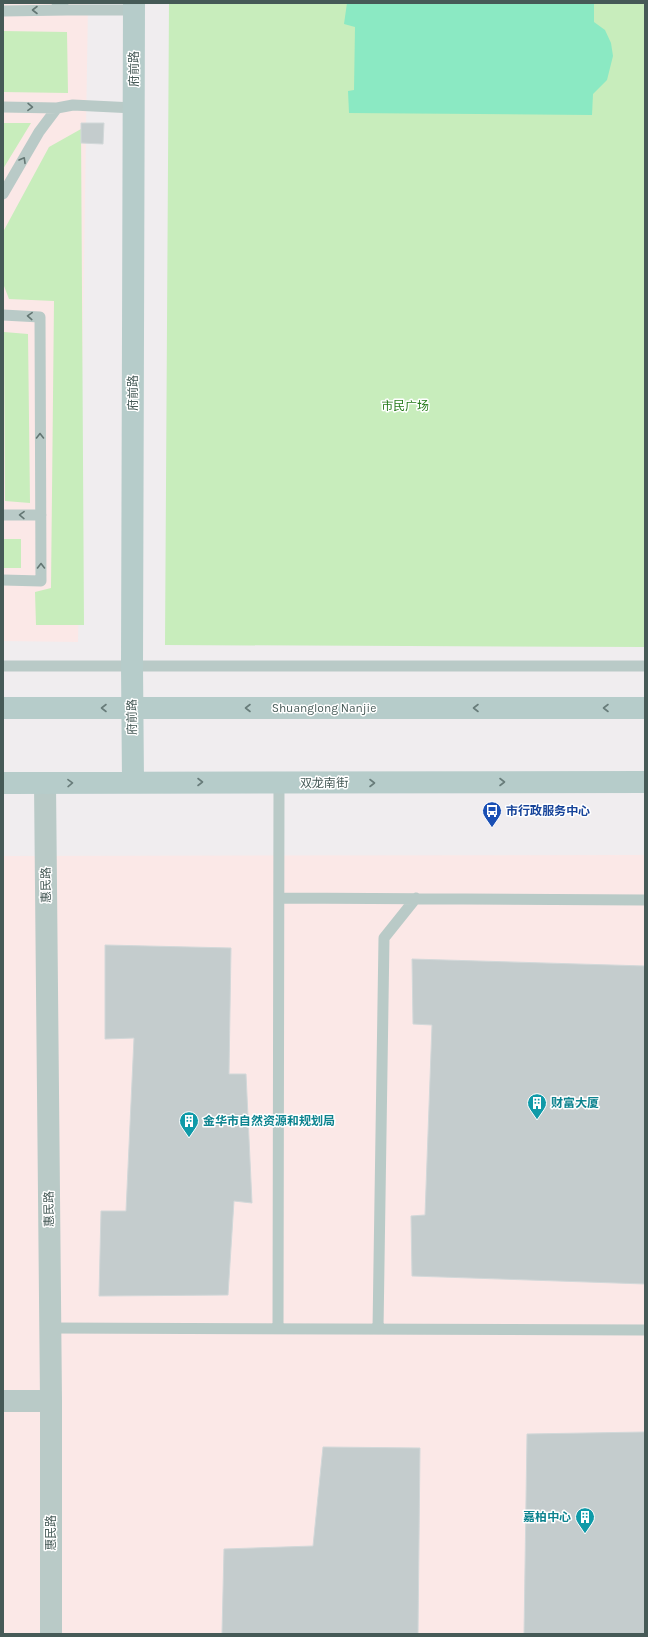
<svg xmlns="http://www.w3.org/2000/svg" width="648" height="1637" font-family="Karla,'Noto Sans SC',sans-serif">
  <rect width="100%" height="100%" fill="#f0edef"/>
  <!-- commercial -->
  <path fill="#fbe8e7" d="M3,3H88L78,642L3,641Z
    M645,855V1634H3V856Z"/>
  <!-- green -->
  <path fill="#c8edbc" d="M169,3H645V647L165,645Z
    M3,31L67,32L68,93L3,92Z
    M3,123H31L3,169Z
    M81,129L84,625H36L35,592L51,588L54,301L9,299L4,286L3,232L49,147Z
    M4,332L28,334L30,503L5,501Z
    M3,539H21V568H3Z"/>
  <!-- water -->
  <path fill="#8be9c3" d="M347,3H594V22L605,30L611,43L613,56L607,80L593,94L592,115L349,113L348,91L354,90L355,27L344,24Z"/>
  <!-- building -->
  <path fill="#c4cccd" stroke="#d2d8d9" d="M81,123H104L103,144L81,143Z
    M105,945L231,948L229,1074H246L252,1203L234,1201L228,1295L99,1296L101,1211H126L134,1038L105,1039Z
    M412,959L645,966V1284L412,1276L411,1216L425,1215L432,1025L413,1024Z
    M645,1432V1634H524L527,1434Z
    M323,1447L420,1448L418,1634H222L224,1549L313,1546Z"/>
  <g fill="none" stroke-linecap="round" stroke-linejoin="round">
    <!-- lane -->
    <path stroke="#b9cac7" stroke-width="11" d="M57,3L67,10H134
      M3,11L67,10
      M3,107L57,108
      M3,194L39,132L57,108L73,105L134,108
      M3,315L40,317L41,581L3,580
      M3,515H41
      M3,666H645
      M279,898L645,900
      M51,1328L645,1330
      M278,1329L279,783
      M378,1329L384,938L416,898"/>
    <!-- street -->
    <path stroke="#b9cac7" stroke-width="22" d="M45,783L51,1401V1634
      M3,1401H51"/>
    <!-- secondary -->
    <path stroke="#b6ccca" stroke-width="22" d="M3,708H645
      M133,782L132,666L134,3
      M3,783L645,782"/>
  </g>
  <!-- one-way arrows -->
  <defs><path id="oneway-chevron" d="M-2-3.5L2.5 0L-2 3.5" fill="none" stroke-width="1.6" stroke-linecap="round" stroke-linejoin="round"/></defs>
  <g stroke="#637673">
    <use href="#oneway-chevron" transform="translate(35 10) rotate(180)"/>
    <use href="#oneway-chevron" transform="translate(30 107) rotate(1)"/>
    <use href="#oneway-chevron" transform="translate(23 160) rotate(-60)"/>
    <use href="#oneway-chevron" transform="translate(30 316) rotate(-177)"/>
    <use href="#oneway-chevron" transform="translate(40 436) rotate(-90)"/>
    <use href="#oneway-chevron" transform="translate(22 515) rotate(-179)"/>
    <use href="#oneway-chevron" transform="translate(41 566) rotate(-90)"/>
  </g>
  <g stroke="#687c7a">
    <use href="#oneway-chevron" transform="translate(104 708) rotate(180)"/>
    <use href="#oneway-chevron" transform="translate(248 708) rotate(-180)"/>
    <use href="#oneway-chevron" transform="translate(476 708) rotate(-180)"/>
    <use href="#oneway-chevron" transform="translate(606 708) rotate(-180)"/>
    <use href="#oneway-chevron" transform="translate(200 782)"/>
    <use href="#oneway-chevron" transform="translate(502 782)"/>
    <use href="#oneway-chevron" transform="translate(70 783) rotate(-1)"/>
    <use href="#oneway-chevron" transform="translate(372 783)"/>
  </g>
  <!-- icons -->
  <defs>
    <g id="bus-pin" transform="scale(1)"><path d="M0 17L-7.5 6A9.5 9.5 0 1 1 7.5 6Z" fill="#1a4fb4" stroke="#fff"/><path d="M-5-6H5V4H4V6H2V4H-2V6H-4V4H-5ZM-3.5-4V0h7V-4ZM-3.5 1.2v1.5H-2V1.2ZM2 1.2v1.5H3.5V1.2Z" fill="#fff"/></g>
    <g id="building-pin" transform="scale(1)"><path d="M0 17L-7.5 6A9.5 9.5 0 1 1 7.5 6Z" fill="#0f9aa8" stroke="#fff"/><path d="M-4-6H4V6H1V3H-1V6H-4ZM-2.5-4.3h1.7v1.8h-1.7ZM.8-4.3h1.7v1.8H.8ZM-2.5-1h1.7V.8h-1.7ZM.8-1h1.7V.8H.8Z" fill="#fff"/></g>
  </defs>
  <g fill-rule="evenodd">
    <use href="#bus-pin" x="492" y="811"/>
    <use href="#building-pin" x="537" y="1103"/>
    <use href="#building-pin" x="189" y="1121"/>
    <use href="#building-pin" x="585" y="1517"/>
  </g>
  <g text-anchor="middle" dominant-baseline="central" stroke-width="3" stroke-linejoin="round" paint-order="stroke">
    <!-- street labels -->
    <g font-size="12" fill="#465a57" stroke="#fff">
      <text transform="translate(134 69) rotate(-90)">府前路</text>
      <text transform="translate(133 393) rotate(-90)">府前路</text>
      <text x="324" y="708">Shuanglong Nanjie</text>
      <text transform="translate(132 717) rotate(-91)">府前路</text>
      <text x="324" y="783">双龙南街</text>
      <text transform="translate(46 885) rotate(-91)">惠民路</text>
      <text transform="translate(49 1209) rotate(-91)">惠民路</text>
      <text transform="translate(51 1533) rotate(-90)">惠民路</text>
    </g>
    <!-- park labels -->
    <g font-size="12" fill="#247919" stroke="#fff">
      <text x="405" y="406">市民广场</text>
    </g>
    <!-- transit labels -->
    <g font-size="12" font-weight="bold" fill="#164399" stroke="#fff" text-anchor="start">
      <text x="506" y="811">市行政服务中心</text>
    </g>
    <!-- culture labels -->
    <g font-size="12" font-weight="bold" fill="#0d838f" stroke="#fff" text-anchor="start">
      <text x="551" y="1103">财富大厦</text>
      <text x="203" y="1121">金华市自然资源和规划局</text>
      <text x="571" y="1517" text-anchor="end">嘉柏中心</text>
    </g>
  </g>
  <!-- border -->
  <rect width="648" height="1637" fill="none" stroke="#465a57" stroke-width="8"/>
</svg>
